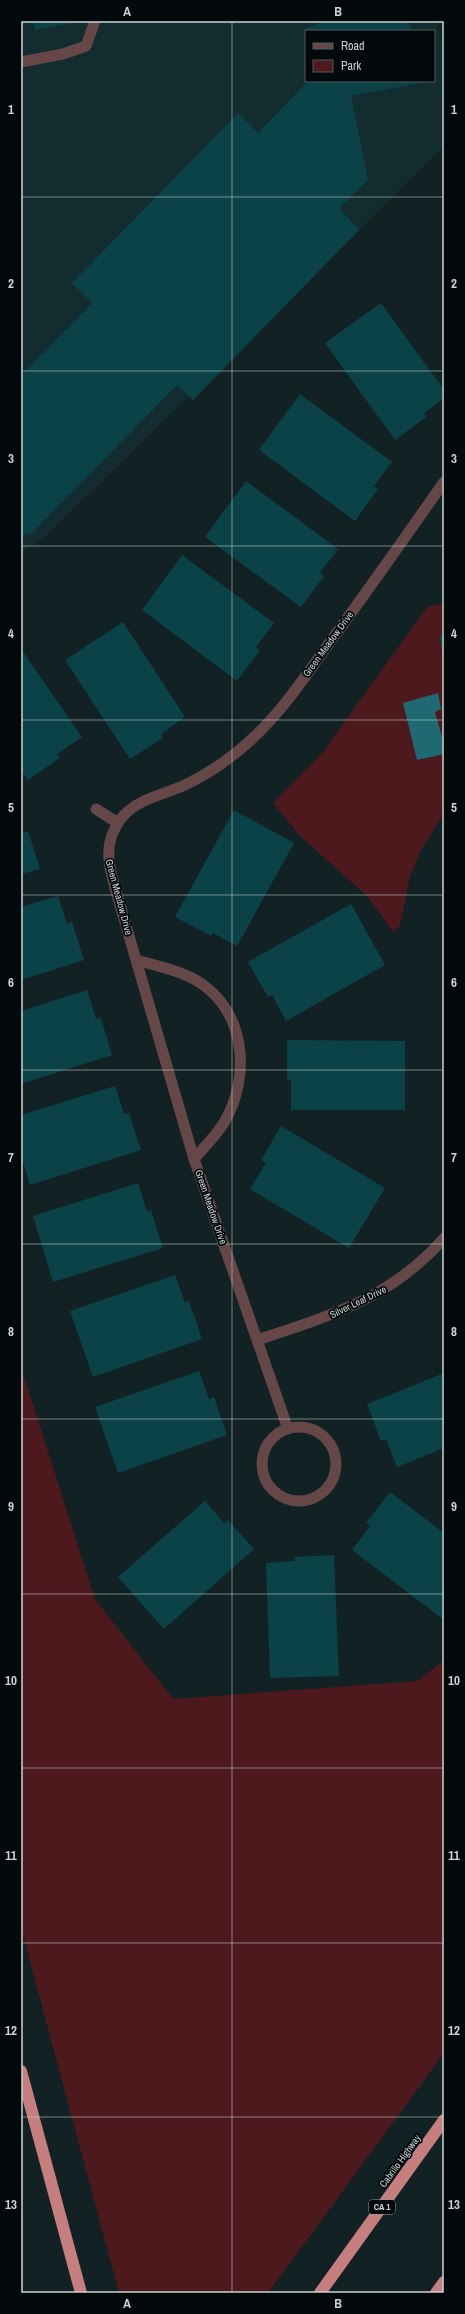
<svg xmlns="http://www.w3.org/2000/svg" width="465" height="2314" font-family="'Archivo Narrow',sans-serif">
  <rect width="100%" height="100%" fill="#122224"/>
  <!-- built -->
  <path fill="#132c2f" fill-rule="evenodd" d="M21,21H438L444,55V147L44,538L21,553ZM306,31H434V81H306Z"/>
  <!-- green -->
  <path fill="#4d191d" d="M444,603V813L421,850L410,876L402,917L399,927L393,932L368,897L300,836L273,803L323,752L427,607Z
    M21,1367L95,1599L173,1699L418,1681L444,1660V2053L268,2293H119L21,1928Z"/>
  <!-- water -->
  <path fill="#1e6972" d="M438,693L441,709L435,712L444,744V754L417,760L403,703Z"/>
  <!-- building -->
  <path fill="#0b4247" d="M33,21H78V22L35,30Z
    M318,21H409L411,31H306V28L318,24Z
    M308,81H421V83L351,96L368,180L339,208L359,230L193,400L177,385L32,533L21,535V375L92,303L72,283L238,113L258,133Z
    M381,303L444,390V398L424,413L426,417L395,440L325,343Z
    M300,394L392,462L374,486L378,489L355,521L259,450Z
    M246,481L338,549L320,573L324,576L301,607L205,537Z
    M182,555L274,623L256,647L260,650L237,681L142,610Z
    M123,622L185,717L161,734L163,738L130,759L65,660Z
    M444,634V652L443,653L439,636Z
    M21,649L82,737L57,754L60,758L28,780L21,771Z
    M234,810L294,843L237,946L213,933L211,936L175,917Z
    M21,827L23,833L28,831L40,869L21,874Z
    M58,896L67,924L72,922L84,960L21,980V907Z
    M351,904L385,965L286,1021L272,995L268,997L248,962Z
    M87,990L96,1019L101,1018L112,1055L21,1084V1011Z
    M287,1040L405,1041V1110H291V1080L287,1079Z
    M115,1086L124,1114L129,1113L141,1150L30,1185L21,1155V1115Z
    M281,1126L385,1188L349,1248L250,1189L266,1163L261,1160Z
    M138,1183L147,1212L151,1210L163,1248L53,1282L33,1216Z
    M175,1275L185,1303L189,1301L202,1339L93,1377L70,1311Z
    M199,1371L209,1399L214,1397L227,1435L118,1473L95,1407Z
    M444,1373V1448L397,1467L386,1439L381,1441L367,1404Z
    M390,1492L444,1533V1620L352,1550L370,1526L366,1523Z
    M205,1501L224,1523L228,1520L254,1549L164,1629L118,1577Z
    M334,1555L339,1676L270,1678L266,1563L295,1561V1557Z"/>
  <g fill="none" stroke-linecap="round" stroke-linejoin="round">
    <!-- service -->
    <path stroke="#654748" stroke-width="11" d="M21,62L63,54L86,46L95,21"/>
    <!-- minor -->
    <path stroke="#654748" stroke-width="11" d="M96,809L118,823
      M136,960C157,966 183,971 202,984C246,1015 250,1077 225,1121C217,1135 204,1147 194,1159
      M257,1340C330,1316 392,1298 444,1238
      M262 1464a37 37 0 1 1 74 0a37 37 0 1 1-74 0Z
      M288,1429L194,1159L118,898C110,870 101,846 120,820C135,799 163,795 185,785C210,773 234,756 254,737C284,709 306,675 330,642C369,589 406,536 444,482"/>
    <!-- motorway -->
    <path stroke="#c67e7f" stroke-width="12" d="M21,2071L81,2293
      M320,2293L444,2120
      M436,2293L444,2282"/>
  </g>
  <!-- grid -->
  <path fill="none" stroke="#cad5d6" stroke-width="1" stroke-opacity="0.55" d="M232,21V2293M21,197H444M21,371H444M21,546H444M21,720H444M21,895H444M21,1070H444M21,1244H444M21,1419H444M21,1594H444M21,1768H444M21,1943H444M21,2117H444"/>
  <g text-anchor="middle" dominant-baseline="central" stroke-width="3.5" stroke-linejoin="round" paint-order="stroke">
    <!-- shield labels -->
    <rect fill="#040a0b" stroke="#8f9899" stroke-width="1" x="369" y="2200" width="26" height="14" rx="3"/>
    <g font-size="9" font-weight="bold" fill="#cad5d6">
      <text x="382" y="2207">CA 1</text>
    </g>
    <!-- street labels -->
    <g font-size="10" fill="#cad5d6" stroke="#040a0b">
      <text transform="translate(328 644) rotate(-54)">Green Meadow Drive</text>
      <text transform="translate(119 897) rotate(75)">Green Meadow Drive</text>
      <text transform="translate(211 1207) rotate(71)">Green Meadow Drive</text>
      <text transform="translate(358 1302) rotate(-26)">Silver Leaf Drive</text>
      <text transform="translate(400 2161) rotate(-54)">Cabrillo Highway</text>
    </g>
  </g>
  <!-- border -->
  <rect width="465" height="2314" fill="none" stroke="#040a0b" stroke-width="44"/>
  <!-- legend -->
  <rect x="305" y="30" width="130" height="52" fill="#040a0b" stroke="#535b5c"/>
  <rect x="313" y="43" width="20" height="6" fill="#654748" stroke="#535b5c"/>
  <text x="341" y="50" font-size="12" fill="#cad5d6">Road</text>
  <rect x="313" y="60" width="20" height="12" fill="#4d191d" stroke="#535b5c"/>
  <text x="341" y="70" font-size="12" fill="#cad5d6">Park</text>
  <rect x="22" y="22" width="421" height="2270" fill="none" stroke="#cad5d6" stroke-width="1.5"/>
  <g font-size="13" text-anchor="middle" font-weight="bold" fill="#cad5d6">
    <text x="127" y="16">A</text>
    <text x="338" y="16">B</text>
    <text x="11" y="114">1</text>
    <text x="454" y="114">1</text>
    <text x="11" y="288">2</text>
    <text x="454" y="288">2</text>
    <text x="11" y="463">3</text>
    <text x="454" y="463">3</text>
    <text x="11" y="638">4</text>
    <text x="454" y="638">4</text>
    <text x="11" y="812">5</text>
    <text x="454" y="812">5</text>
    <text x="11" y="987">6</text>
    <text x="454" y="987">6</text>
    <text x="11" y="1162">7</text>
    <text x="454" y="1162">7</text>
    <text x="11" y="1336">8</text>
    <text x="454" y="1336">8</text>
    <text x="11" y="1511">9</text>
    <text x="454" y="1511">9</text>
    <text x="11" y="1685">10</text>
    <text x="454" y="1685">10</text>
    <text x="11" y="1860">11</text>
    <text x="454" y="1860">11</text>
    <text x="11" y="2035">12</text>
    <text x="454" y="2035">12</text>
    <text x="11" y="2209">13</text>
    <text x="454" y="2209">13</text>
    <text x="127" y="2308">A</text>
    <text x="338" y="2308">B</text>
  </g>
</svg>
